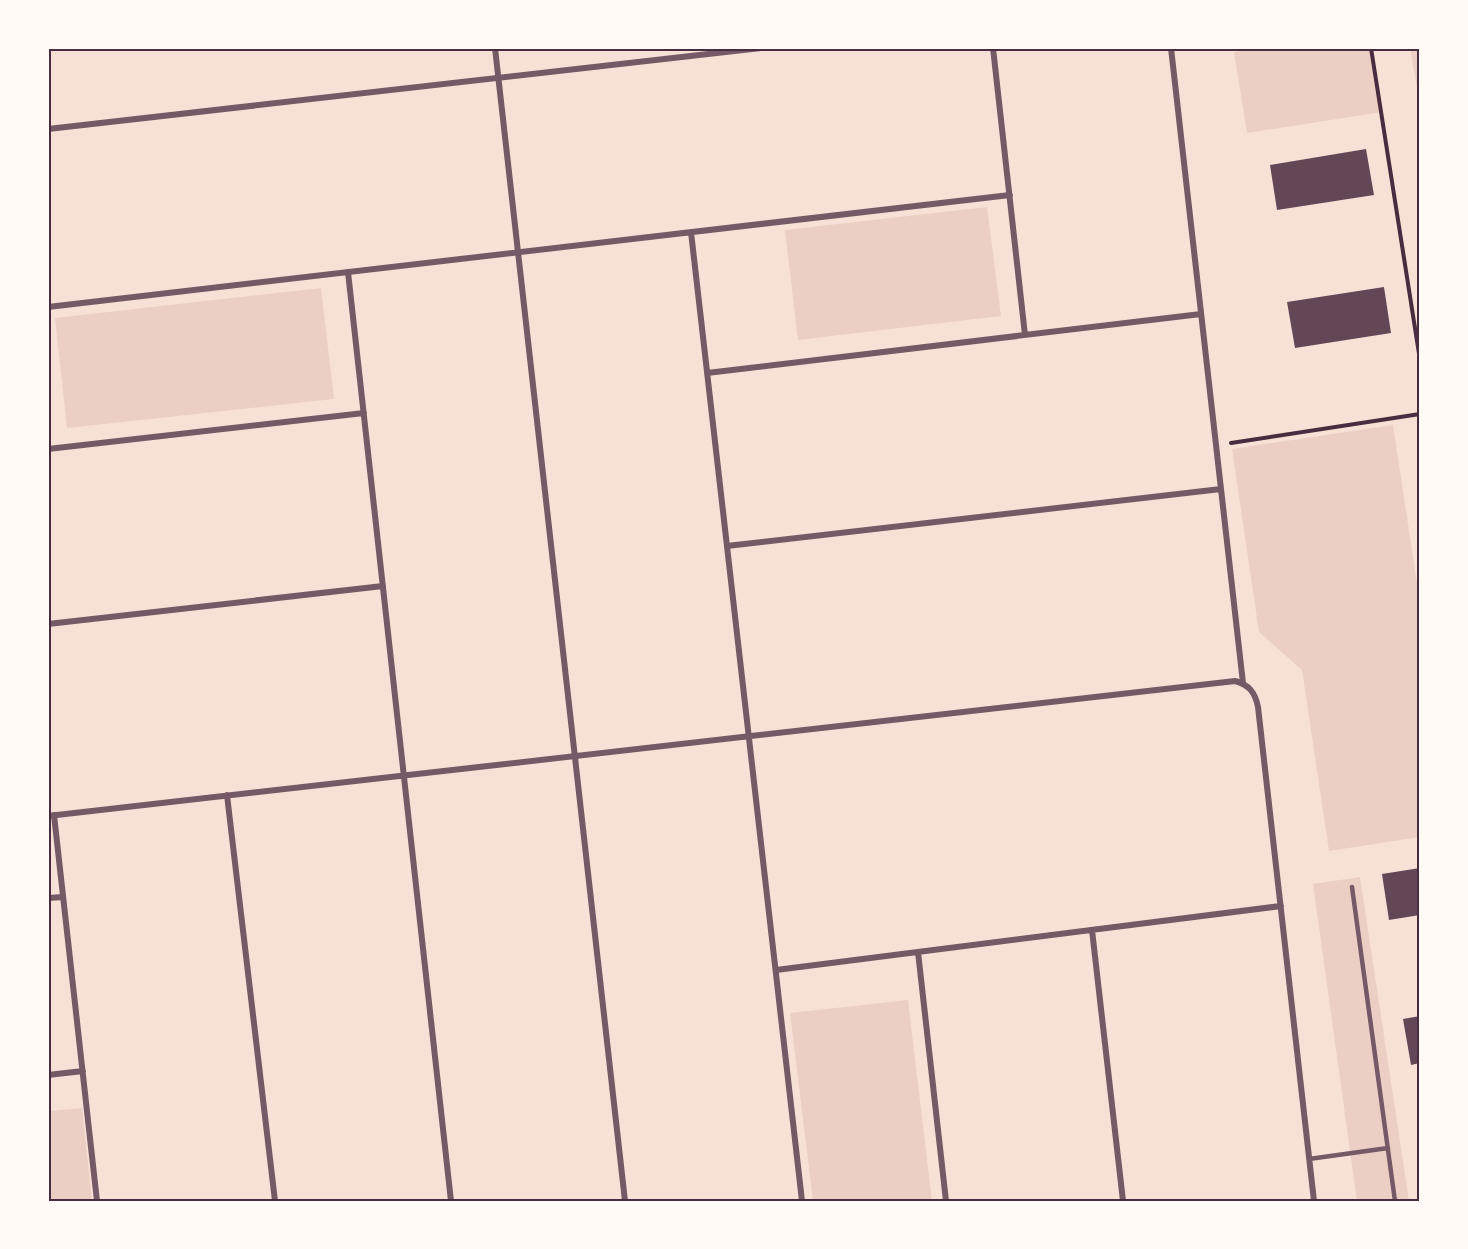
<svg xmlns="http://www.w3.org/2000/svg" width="1468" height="1249" font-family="Arial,sans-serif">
  <rect width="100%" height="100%" fill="#f7e1d7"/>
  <!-- green -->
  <path fill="#ebcfc5" d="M1261,48H1372L1382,112L1247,133L1234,52Z
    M1410,48H1420V105Z
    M987,207L1001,316L798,340L785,230Z
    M321,288L334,399L67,428L55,318Z
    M1393,425L1420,603V837L1329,851L1302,670L1259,632L1232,449Z
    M1360,877L1409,1201H1357L1313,884Z
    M908,1000L932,1201H813L790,1013Z
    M82,1108L92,1201H48V1111Z"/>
  <!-- building -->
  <path fill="#644757" d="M1366,149L1374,195L1277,210L1270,165Z
    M1384,287L1391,333L1295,348L1287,302Z
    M1420,868V915L1389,920L1382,874Z
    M1420,1016V1063L1411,1065L1403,1019Z"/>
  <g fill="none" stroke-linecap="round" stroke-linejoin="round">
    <!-- path -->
    <path stroke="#4a2c40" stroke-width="4" d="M1371,48L1420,360
      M1231,443L1420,414"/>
    <!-- service -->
    <path stroke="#755966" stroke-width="4.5" d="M1352,887L1395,1201
      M1309,1159L1388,1148"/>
    <!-- minor -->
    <path stroke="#755966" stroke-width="6" d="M495,48L625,1201
      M993,48L1025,335
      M1171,48L1243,683
      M48,129L761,48
      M691,232L802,1201
      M348,272L451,1201
      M48,307L1010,195
      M707,373L1201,314
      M48,449L364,413
      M727,546L1221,489
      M48,624L383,586
      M227,795L275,1201
      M54,815L97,1201
      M48,816L1235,681C1249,685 1255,692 1258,707L1314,1201
      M48,898L63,897
      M1092,930L1123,1201
      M918,952L946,1201
      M776,970L1281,906
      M48,1075L83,1071"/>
  </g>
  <!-- border -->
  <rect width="1468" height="1249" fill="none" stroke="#fffaf5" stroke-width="99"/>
  <rect x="50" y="50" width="1368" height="1150" fill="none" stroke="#4a2c40" stroke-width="2"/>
</svg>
